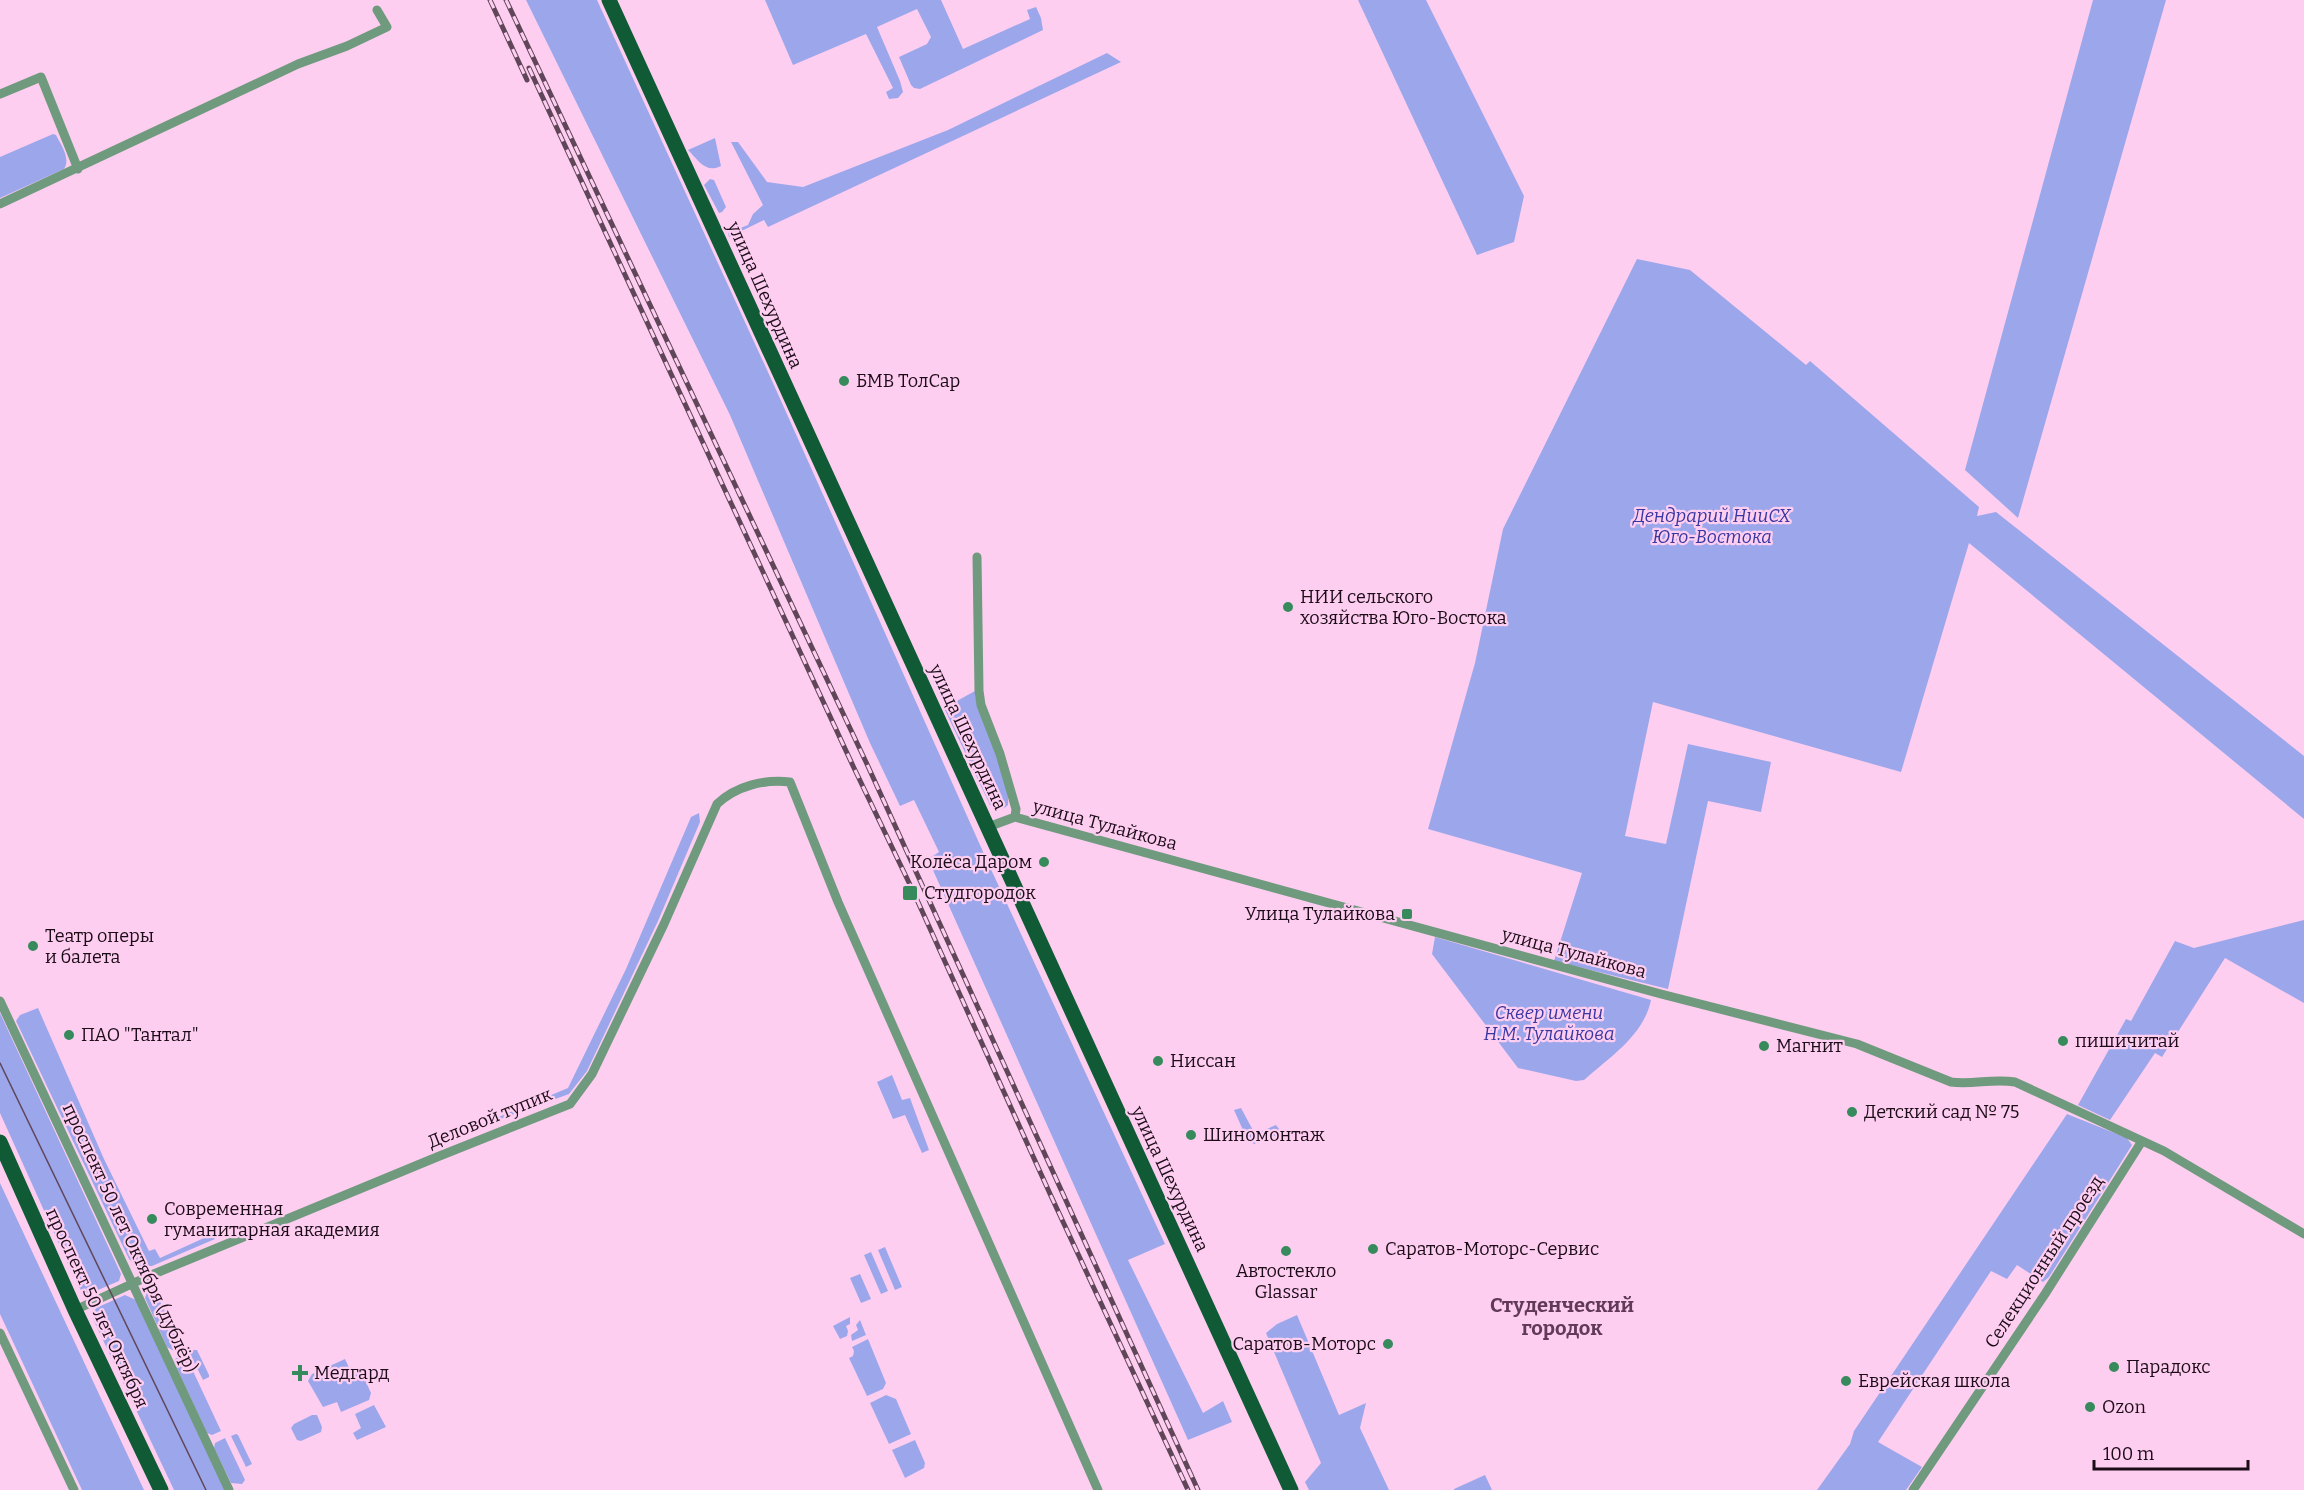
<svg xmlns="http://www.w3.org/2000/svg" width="2304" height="1490" font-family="Bitter,serif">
  <rect width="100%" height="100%" fill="#fecef1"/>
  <!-- green -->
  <path fill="#9ca7eb" d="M526,0H597L773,383L989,865L1165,1244L1128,1260L1203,1413L1223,1401L1232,1422L1188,1440L928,859L939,852L914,800L900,806L870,743L730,415Z
    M765,0H941L963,49L1030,19L1027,10L1036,7L1041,18L1043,30L920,89L914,88L911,85L899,57L927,44L931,37L917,9L877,27L900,81L903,92L898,98L889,99L886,92L893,88L866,34L793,65Z
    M1358,0H1426L1524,196L1514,242L1477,255Z
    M2093,0H2166L2018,518L1965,470Z
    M1107,53L1121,62L768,227L764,220L729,237L728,233L748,225L753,214L763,205L731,142H738L767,182L803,187L948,130Z
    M53,134L56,135C61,145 71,158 64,169L0,198V157Z
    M715,138L721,166C706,174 698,160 688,150Z
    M710,179L714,180L726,207L722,212L719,213L704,185Z
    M1637,259L1690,270L1806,365L1810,361L1979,507L1977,516L1996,512L2304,756V819L1969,543L1901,772L1653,702L1625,836L1666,844L1688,744L1771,762L1761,812L1708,801L1668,989L1554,961L1582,873L1428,829L1475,663L1503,529Z
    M975,691C976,711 987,726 995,744C1002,762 1009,785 1008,805C1002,811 997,809 990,805L944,708Z
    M699,813L700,822L658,921L587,1071L569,1094L443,1140L568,1088L626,969L691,817Z
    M2304,920V1003L2225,958L2162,1057L2155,1053L2110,1120L2078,1105L2126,1019L2131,1021L2175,941L2194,948Z
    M1435,937L1651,1000C1644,1035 1610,1057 1584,1080L1576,1081L1518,1068L1432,954Z
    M38,1008L104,1159L149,1251L155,1249L160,1258L204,1238L203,1235L211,1231L215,1239L152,1266H137L129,1259L16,1021L20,1015Z
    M0,1013L121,1274L119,1281L91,1293L83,1292L78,1286L0,1113Z
    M892,1075L902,1100L910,1098L929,1150L922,1153L905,1115L893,1119L877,1082Z
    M1241,1108L1255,1134L1276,1125L1282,1133L1254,1144L1247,1139L1234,1110Z
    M2067,1114L2127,1138L2132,1145L2049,1277L2043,1282L2017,1265L2007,1279L1991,1271L1878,1442L1922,1467L1906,1490H1817L1850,1444L1854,1431Z
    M0,1183L144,1490H82L0,1314Z
    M885,1247L902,1287L895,1290L878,1250Z
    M871,1252L888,1291L881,1294L864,1255Z
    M860,1274L871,1299L861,1303L850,1278Z
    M153,1287L182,1347L174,1351L167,1347L145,1298L148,1289Z
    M125,1295L136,1300L225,1490H174L94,1321L93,1315L96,1308Z
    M1297,1315L1339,1415L1366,1403L1360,1428L1389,1490H1309L1305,1482L1321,1463L1266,1333L1277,1324Z
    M850,1317V1324L846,1326L848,1331L847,1336L840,1339L833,1326Z
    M860,1320L866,1335L852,1341L851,1335L858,1330L856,1325Z
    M868,1339L886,1383L883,1389L867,1396L849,1358L853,1356L854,1351L852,1347Z
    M194,1350H197L209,1375V1377L203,1380L189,1352Z
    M185,1354L221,1431L212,1435L207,1433L174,1362L176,1358Z
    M345,1359L352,1374L361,1371L371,1393L369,1400L341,1412L337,1402L323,1407L308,1381L312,1374Z
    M886,1395L896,1399L911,1434L889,1444L870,1403Z
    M374,1405L386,1427L357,1440L353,1433L361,1428L355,1414Z
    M312,1415H317L322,1427L321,1432L301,1441L297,1440L291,1428L294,1424Z
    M236,1434L238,1435L252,1464L246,1467L231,1436Z
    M225,1438L245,1480L242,1484L231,1483L214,1448L215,1443Z
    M915,1440L925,1463L924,1468L905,1478L892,1450Z
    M1485,1475L1492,1490H1454V1489Z"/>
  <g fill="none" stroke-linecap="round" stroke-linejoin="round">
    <!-- street -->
    <path stroke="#6f9a7e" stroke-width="9" d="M0,94L41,77L78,169
      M0,204L298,64L347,46L387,27L377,10
      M977,557L979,691L981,705L1000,754L1016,809L1015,817
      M988,827L1015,817L1661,994L1857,1044L1951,1082C1973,1085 1993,1078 2015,1082L2164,1151L2304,1234
      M0,1001L229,1490
      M75,1310L149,1276L437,1157L570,1104L592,1074L664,924L717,804C736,786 764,779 790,782L838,902L1098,1490
      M0,1333L74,1490
      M1913,1490L2045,1294L2142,1141"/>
    <!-- primary -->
    <path stroke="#105b36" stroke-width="15" d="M609,0L1291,1490
      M0,1142L75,1310L161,1490"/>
    <!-- tram -->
    <path stroke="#604659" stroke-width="1.5" d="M0,1063L206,1490"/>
    <!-- rail casing -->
    <g stroke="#604659" stroke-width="5">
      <path id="rail" d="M490,0L527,80
        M506,0L866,762L1198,1490
        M529,68L854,768L913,891L1051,1196L1188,1490"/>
    </g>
    <!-- rail -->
    <use href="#rail" stroke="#fecef1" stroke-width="3" stroke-dasharray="9" stroke-linecap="butt"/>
  </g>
  <!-- markers -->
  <g fill="#378a5c" stroke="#fecef1" stroke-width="2">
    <circle cx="844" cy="381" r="6"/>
    <circle cx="1288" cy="607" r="6"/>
    <circle cx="1044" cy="862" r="6"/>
    <rect x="902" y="885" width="16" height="16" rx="3"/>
    <rect x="1401" y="908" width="12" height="12" rx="3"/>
    <circle cx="33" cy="946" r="6"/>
    <circle cx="69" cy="1035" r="6"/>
    <circle cx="2063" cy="1041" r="6"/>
    <circle cx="1764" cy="1046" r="6"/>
    <circle cx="1158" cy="1061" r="6"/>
    <circle cx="1852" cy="1112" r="6"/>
    <circle cx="1191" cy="1135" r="6"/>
    <circle cx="152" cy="1219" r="6"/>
    <circle cx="1373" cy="1249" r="6"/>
    <circle cx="1286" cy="1251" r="6"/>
    <circle cx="1388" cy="1344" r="6"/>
    <circle cx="2114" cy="1367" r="6"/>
    <path d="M297 1364h6v6h6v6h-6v6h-6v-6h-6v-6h6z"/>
    <circle cx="1846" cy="1381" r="6"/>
    <circle cx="2090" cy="1407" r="6"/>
  </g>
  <g text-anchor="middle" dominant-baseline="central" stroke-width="4.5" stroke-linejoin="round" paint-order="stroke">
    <!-- street labels -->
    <g font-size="18" fill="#1c0c18" stroke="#fecef1">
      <text transform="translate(765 295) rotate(66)">улица Шехурдина</text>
      <text transform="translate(968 737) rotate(65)">улица Шехурдина</text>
      <text transform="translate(1105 825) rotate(15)">улица Тулайкова</text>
      <text transform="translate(1574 953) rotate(15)">улица Тулайкова</text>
      <text transform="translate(490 1118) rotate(-22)">Деловой тупик</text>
      <text transform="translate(1170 1179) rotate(65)">улица Шехурдина</text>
      <text transform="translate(130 1238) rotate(65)">проспект 50 лет Октября (дублёр)</text>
      <text transform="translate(2044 1262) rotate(-57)">Селекционный проезд</text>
      <text transform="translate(97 1308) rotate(65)">проспект 50 лет Октября</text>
    </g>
    <!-- poi labels -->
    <g font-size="18" fill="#1c0c18" stroke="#fecef1" text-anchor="start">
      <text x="856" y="381">БМВ ТолСар</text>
      <text x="1300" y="597">НИИ сельского<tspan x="1300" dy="21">хозяйства Юго-Востока</tspan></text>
      <text x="1032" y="862" text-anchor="end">Колёса Даром</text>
      <text x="924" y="893">Студгородок</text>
      <text x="1395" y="914" text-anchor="end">Улица Тулайкова</text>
      <text x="45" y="936">Театр оперы<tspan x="45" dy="21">и балета</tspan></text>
      <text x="81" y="1035">ПАО "Тантал"</text>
      <text x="2075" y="1041">пишичитай</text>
      <text x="1776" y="1046">Магнит</text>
      <text x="1170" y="1061">Ниссан</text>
      <text x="1864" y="1112">Детский сад № 75</text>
      <text x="1203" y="1135">Шиномонтаж</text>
      <text x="164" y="1209">Современная<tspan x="164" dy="21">гуманитарная академия</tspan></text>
      <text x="1385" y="1249">Саратов-Моторс-Сервис</text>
      <text x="1286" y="1271" text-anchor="middle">Автостекло<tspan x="1286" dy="21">Glassar</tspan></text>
      <text x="1376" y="1344" text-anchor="end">Саратов-Моторс</text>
      <text x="2126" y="1367">Парадокс</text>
      <text x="314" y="1373">Медгард</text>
      <text x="1858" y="1381">Еврейская школа</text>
      <text x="2102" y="1407">Ozon</text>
    </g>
    <!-- park labels -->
    <g font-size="18" font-style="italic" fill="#3737a1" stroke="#fecef1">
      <text x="1712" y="516">Дендрарий НииСХ<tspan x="1712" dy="21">Юго-Востока</tspan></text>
      <text x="1549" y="1013">Сквер имени<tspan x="1549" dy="21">Н.М. Тулайкова</tspan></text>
    </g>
    <!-- neighbourhood labels -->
    <g font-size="20" font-weight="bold" fill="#613a58" stroke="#fecef1">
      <text x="1562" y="1305">Студенческий<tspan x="1562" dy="23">городок</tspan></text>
    </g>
  </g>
  <!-- scale -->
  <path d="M2094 1460v9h154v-9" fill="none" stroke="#1c0c18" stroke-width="3"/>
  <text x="2103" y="1460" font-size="18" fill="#1c0c18" stroke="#fecef1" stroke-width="4.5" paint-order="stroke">100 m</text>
</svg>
